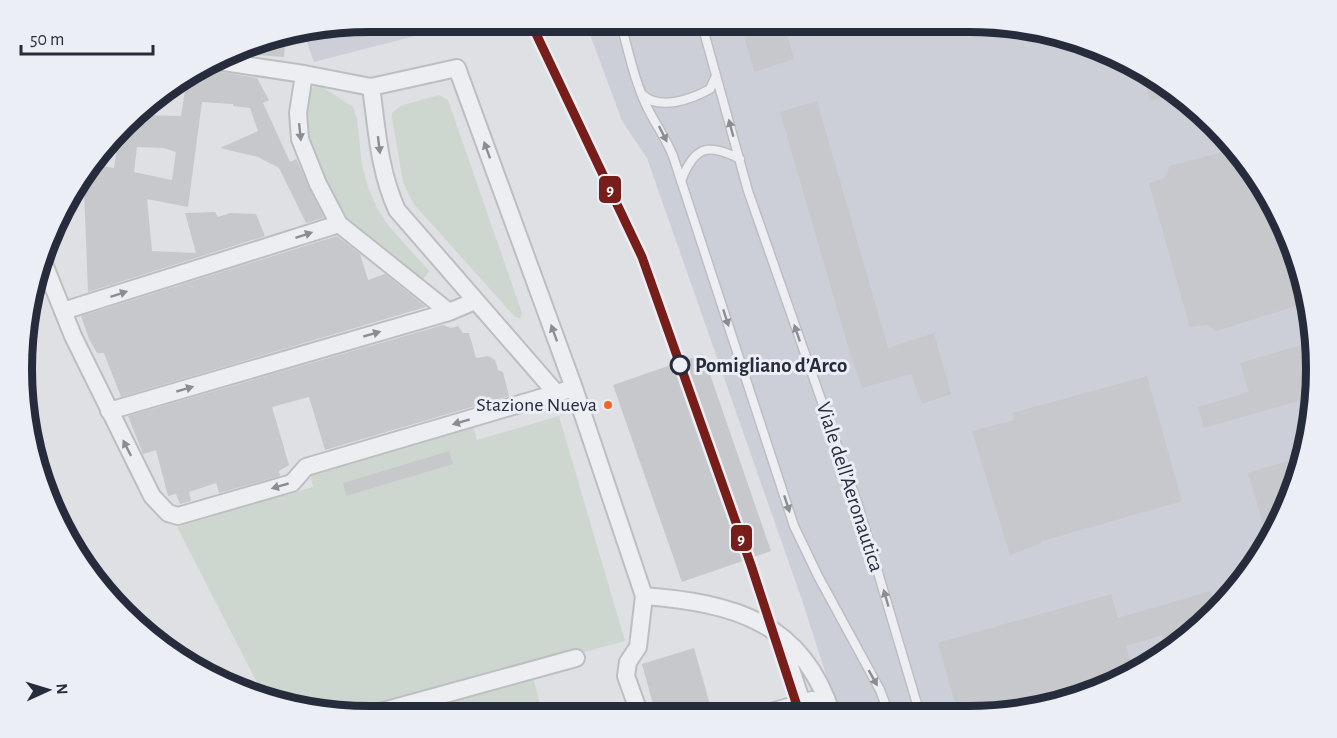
<svg xmlns="http://www.w3.org/2000/svg" width="1337" height="738" font-family="'Alegreya Sans',sans-serif">
  <rect width="100%" height="100%" fill="#dee0e4"/>
  <!-- built -->
  <path fill="#cccfd7" d="M369,21H473L314,62L305,37L306,31Z
    M585,21L990,22L1058,33L1142,68L1244,157L1304,279L1313,415L1269,543L1214,615L1161,659L1080,698L1013,714L839,715L802,600L647,158L622,121Z"/>
  <!-- green -->
  <path fill="#ced7cf" d="M316,86H321L353,107L357,119L362,165L368,187L377,208L388,225L429,271L420,284L341,216L304,132L308,91Z
    M439,95L448,100L522,313L520,318L515,317L413,203L403,182L392,118V113L400,106Z
    M559,416L625,641L348,716L266,700L177,527L313,487L310,473L473,426L477,440Z
    M533,677L543,716H395Z"/>
  <!-- building -->
  <path fill="#c6c8cc" fill-rule="evenodd" d="M740,21H783L794,59L754,72Z
    M286,35L284,57L232,53L257,39Z
    M208,66L215,71L257,78L269,100L263,103L290,162L296,159L324,218L306,223L279,168L258,157L220,148L258,131L250,108L233,106V104L202,102L188,207L147,199L152,251L196,253L185,213L215,212L218,217L230,213L256,214L265,236L88,292L84,189L75,187L80,175L90,164L114,168L119,134L137,115L181,116L187,77ZM137,147L163,148L176,152L172,180L134,172Z
    M1141,67L1142,68L1173,94L1150,101Z
    M817,101L888,348L934,333L951,394L922,404L911,374L862,388L850,353L780,112Z
    M1234,149L1244,157L1304,279L1306,303L1216,331L1208,325L1190,327L1149,183L1164,178L1170,166Z
    M337,236L360,254L368,280L385,274L426,307L121,397L104,353H97L89,339L81,316Z
    M443,325L451,328L458,326L463,333H469L476,358L488,356L495,360L498,370L503,372L509,396L325,450L309,397L272,407L289,465L279,471L280,476L219,493L216,483L189,492L191,501L180,504L176,494L168,496L156,450L143,454L128,416Z
    M1308,343L1312,397L1204,428L1198,407L1249,392L1240,363Z
    M703,354L771,551L682,582L613,385Z
    M1147,376L1182,501L1042,541V543L1010,555L972,431L1014,420L1012,413Z
    M449,451L453,464L346,496L343,483Z
    M1298,458L1269,543V544L1248,473Z
    M1211,591L1217,611L1214,615L1167,654L1162,635L1126,646L1133,672L1080,698L1013,714H958L938,643L1111,594L1118,618Z
    M694,648L713,715H656L642,664Z"/>
  <g fill="none" stroke-linecap="round" stroke-linejoin="round">
    <!-- service casing -->
    <g stroke="#bdbec2" stroke-width="11">
      <path id="service" d="M620,21C628,49 634,80 647,107C655,124 666,138 673,156L794,526L818,576L880,690L889,714
        M701,21L748,191L858,505L920,714
        M643,95C660,111 692,99 710,89L716,76
        M681,181C694,147 707,142 740,159"/>
    </g>
    <!-- minor casing -->
    <g stroke="#bdbec2" stroke-width="20">
      <path id="minor" d="M217,61L304,74L371,87L457,68L574,388L644,596L638,647L628,662L626,676L640,715
        M304,74L298,113L300,139L318,184L339,224L449,312
        M371,87C377,129 379,171 397,210L557,394
        M42,259L73,336L152,496L168,513L178,516L292,483L306,467L574,388
        M63,311L339,224
        M109,411L449,312L475,301
        M644,596C732,603 803,621 832,715
        M781,639L806,715
        M761,715L812,700
        M365,716L576,658"/>
    </g>
    <!-- service -->
    <use href="#service" stroke="#edeef1" stroke-width="8"/>
    <!-- minor -->
    <use href="#minor" stroke="#edeef1" stroke-width="16"/>
    <!-- rail-1 casing -->
    <g stroke="#ebeef4" stroke-width="14">
      <path id="rail-1" d="M530,21L642,257L751,565L800,715"/>
    </g>
    <!-- rail-1 -->
    <use href="#rail-1" stroke="#771e1b" stroke-width="9"/>
  </g>
  <!-- one-way arrows -->
  <defs><path id="oneway-solid" d="M-6-.8H1V-3.2L6.5 0L1 3.2V.8H-6Z" transform="scale(1.5)"/></defs>
  <g fill="#8a8d96">
    <use href="#oneway-solid" transform="translate(731 128) rotate(-105)"/>
    <use href="#oneway-solid" transform="translate(300 132) rotate(84)"/>
    <use href="#oneway-solid" transform="translate(663 134) rotate(63)"/>
    <use href="#oneway-solid" transform="translate(379 145) rotate(83)"/>
    <use href="#oneway-solid" transform="translate(487 150) rotate(-110)"/>
    <use href="#oneway-solid" transform="translate(304 235) rotate(-18)"/>
    <use href="#oneway-solid" transform="translate(119 294) rotate(-18)"/>
    <use href="#oneway-solid" transform="translate(726 318) rotate(72)"/>
    <use href="#oneway-solid" transform="translate(554 333) rotate(-110)"/>
    <use href="#oneway-solid" transform="translate(797 333) rotate(-109)"/>
    <use href="#oneway-solid" transform="translate(372 334) rotate(-16)"/>
    <use href="#oneway-solid" transform="translate(185 389) rotate(-16)"/>
    <use href="#oneway-solid" transform="translate(461 422) rotate(164)"/>
    <use href="#oneway-solid" transform="translate(127 448) rotate(-117)"/>
    <use href="#oneway-solid" transform="translate(280 486) rotate(164)"/>
    <use href="#oneway-solid" transform="translate(787 504) rotate(72)"/>
    <use href="#oneway-solid" transform="translate(886 598) rotate(-106)"/>
    <use href="#oneway-solid" transform="translate(873 678) rotate(61)"/>
  </g>
  <!-- markers -->
  <circle fill="#ebeef4" stroke="#262c3c" stroke-width="3" cx="680" cy="365" r="9"/>
  <circle fill="#f26522" stroke="#ebeef4" stroke-width="2" cx="608" cy="405" r="5"/>
  <g text-anchor="middle" dominant-baseline="central" stroke-width="6" stroke-linejoin="round" paint-order="stroke">
    <!-- bus labels -->
    <g font-size="20" fill="#262c3c" stroke="#ebeef4" text-anchor="end">
      <text x="597" y="405">Stazione Nueva</text>
    </g>
    <!-- stop labels -->
    <g font-size="21" font-weight="bold" fill="#262c3c" stroke="#ebeef4" text-anchor="start">
      <text x="695" y="365">Pomigliano d’Arco</text>
    </g>
    <!-- street labels -->
    <g font-size="21" fill="#262c3c" stroke="#ebeef4">
      <text transform="translate(850 487) rotate(72)">Viale dell’Aeronautica</text>
    </g>
  </g>
  <!-- crop -->
  <path d="M0 0H1337V738H0ZM369 32H969A337 337 0 0 1 1306 369V369A337 337 0 0 1 969 706H369A337 337 0 0 1 32 369V369A337 337 0 0 1 369 32Z" fill="#ebeef4" fill-rule="evenodd"/>
  <path fill="none" stroke="#262c3c" stroke-width="8" d="M369 32H969A337 337 0 0 1 1306 369V369A337 337 0 0 1 969 706H369A337 337 0 0 1 32 369V369A337 337 0 0 1 369 32Z"/>
  <g stroke="#ebeef4" stroke-width="2">
    <rect x="598" y="175" width="24" height="29" rx="6" fill="#771e1b"/>
    <rect x="730" y="524" width="23" height="28" rx="6" fill="#771e1b"/>
  </g>
  <g font-size="16" text-anchor="middle" font-weight="bold" fill="#fff">
    <text x="610" y="195">9</text>
    <text x="741" y="544">9</text>
  </g>
  <!-- north arrow -->
  <g transform="translate(48 690) rotate(86)" stroke="#ebeef4" stroke-width="4.5" paint-order="stroke">
  <path d="M0-4.5L10 22L0 15L-10 22Z" fill="#262c3c"/>
  <text y="-9" font-size="16" font-weight="bold" text-anchor="middle" fill="#262c3c">N</text>
  </g>
  <!-- scale -->
  <path d="M21 45v9h132v-9" fill="none" stroke="#262c3c" stroke-width="3"/>
  <text x="30" y="45" font-size="18" fill="#262c3c" stroke="#ebeef4" stroke-width="4.5" paint-order="stroke">50 m</text>
</svg>
